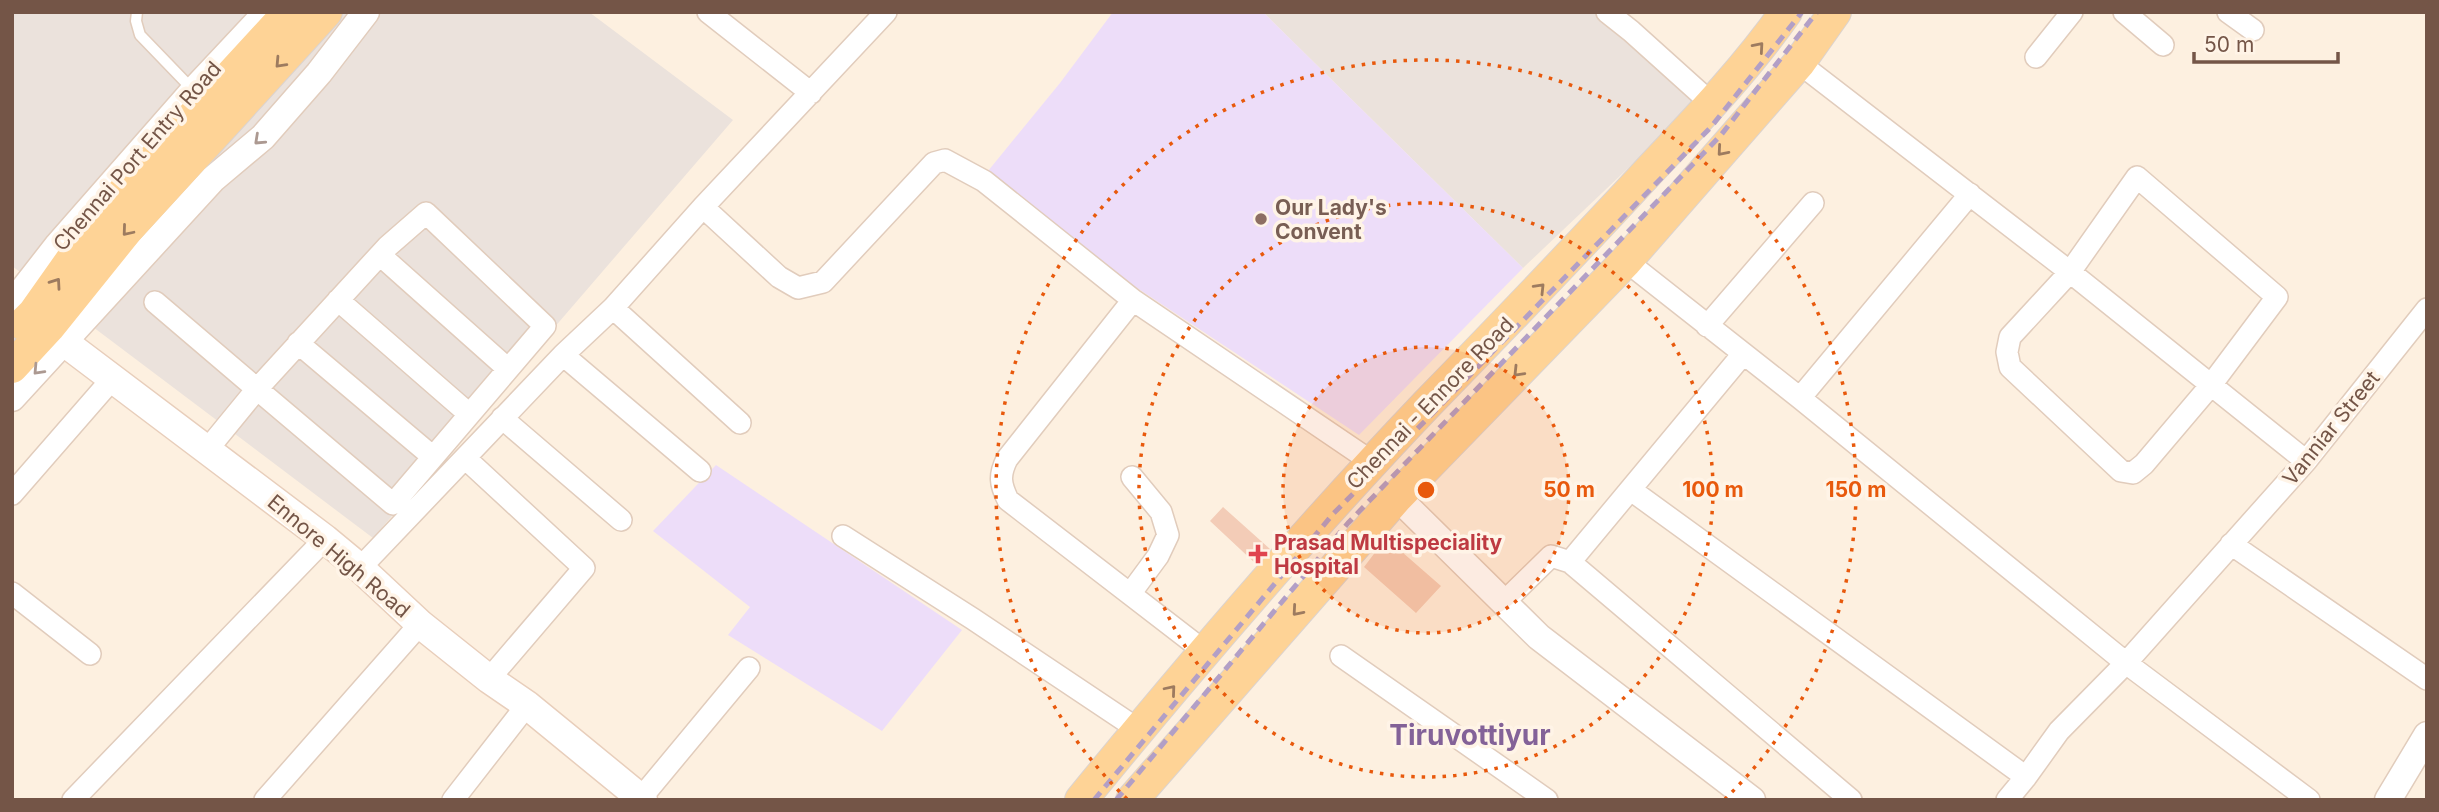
<svg xmlns="http://www.w3.org/2000/svg" width="2439" height="812" font-family="Inter,sans-serif">
  <rect width="100%" height="100%" fill="#fdf0e0"/>
  <!-- industrial -->
  <path fill="#ebe2dc" d="M12,12H589L733,120L373,538L12,266Z
    M1263,12H1601L1702,98L1523,268Z"/>
  <!-- education -->
  <path fill="#edddf9" d="M1113,12H1263L1523,268L1359,435L1122,278L988,171L1060,83Z
    M716,465L962,630L882,731L728,635L750,607L653,531Z"/>
  <!-- building -->
  <path fill="#f3ccb7" d="M1223,507L1270,549L1256,564L1210,521Z
    M1386,538L1441,586L1416,613L1364,567Z"/>
  <g fill="none" stroke-linecap="round" stroke-linejoin="round">
    <!-- service casing -->
    <g stroke="#e1ccbc" stroke-width="13">
      <path id="service" d="M137,12L136,21L140,35L194,91"/>
    </g>
    <!-- minor casing -->
    <g stroke="#e1ccbc" stroke-width="24">
      <path id="minor" d="M708,12L811,93
        M1607,12L1631,31L1711,103
        M2124,12L2163,45
        M2228,12L2253,30
        M2036,57L2072,12
        M1799,63L2070,272L2306,461
        M2137,177L2277,297L2211,385L2144,464L2133,473L2121,471L2010,367L2007,352L2010,337L2070,272Z
        M703,207L779,277L798,288L823,282L934,163L945,160L984,181L1133,300L1372,462
        M380,255L508,369
        M1626,261L1800,398L2126,663L2309,800
        M338,300L469,414
        M1133,300L1007,459C999,475 1000,484 1008,500L1204,651
        M155,302L257,389L387,247L426,213L545,326L393,504L257,389L207,450
        M613,308L740,423
        M1707,326L1813,203
        M298,343L433,457
        M563,355L700,471
        M1800,398L1970,194
        M502,418L621,520
        M465,458L584,568L489,679
        M1631,490L2026,777
        M12,494L113,378
        M843,536L973,619L1139,730
        M2231,544L2427,679
        M1570,562L1851,800
        M360,568L563,355L613,308L703,207L886,12
        M12,593L90,654
        M1130,594L1158,556L1168,535L1161,512L1132,477
        M1504,602L1551,556L1570,562L1743,354
        M1341,656L1547,800
        M641,798L749,668
        M73,800L325,539
        M265,800L420,624
        M453,800L527,705
        M2007,800L2026,777L2059,731L2126,663L2306,461L2427,309"/>
    </g>
    <!-- tertiary casing -->
    <g stroke="#e1ccbc" stroke-width="29">
      <path id="tertiary" d="M12,304L58,245L194,90L267,12
        M12,398L213,179L263,137L319,73L366,12
        M1397,497L1539,637L1752,800
        M2388,800L2427,735"/>
    </g>
    <!-- secondary casing -->
    <g stroke="#e8cebb" stroke-width="31">
      <path id="secondary" d="M34,313L64,342L325,539L360,568L420,624L489,679L527,705L643,800"/>
    </g>
    <!-- primary casing -->
    <g stroke="#dbd3cf" stroke-width="34">
      <path id="primary" d="M23,324L34,313L106,211L289,12
        M12,367L49,327L127,230L326,12
        M1081,800C1192,664 1306,531 1427,404C1501,328 1575,251 1647,173C1695,122 1745,70 1786,12
        M1132,800L1397,497L1626,261L1799,63L1835,12"/>
    </g>
    <!-- service -->
    <use href="#service" stroke="#fff" stroke-width="10"/>
    <!-- minor -->
    <use href="#minor" stroke="#fff" stroke-width="21"/>
    <!-- tertiary -->
    <use href="#tertiary" stroke="#fff" stroke-width="26"/>
    <!-- secondary -->
    <use href="#secondary" stroke="#fff" stroke-width="28"/>
    <!-- primary -->
    <use href="#primary" stroke="#fed396" stroke-width="32"/>
    <!-- rail -->
    <path stroke="#b29fc6" stroke-width="5" stroke-dasharray="10 7" stroke-linecap="butt" d="M1094,800L1333,514L1432,414L1711,127L1802,12
      M1116,800L1348,523L1721,135L1817,12"/>
  </g>
  <!-- one-way arrows -->
  <defs><path id="oneway-chevron" d="M-2-3.5L2.5 0L-2 3.5" fill="none" stroke-width="1.6" stroke-linecap="round" stroke-linejoin="round" transform="scale(1.75)"/></defs>
  <g stroke="#9d7b5f">
    <use href="#oneway-chevron" transform="translate(1759 47) rotate(-49)"/>
    <use href="#oneway-chevron" transform="translate(280 63) rotate(133)"/>
    <use href="#oneway-chevron" transform="translate(1722 151) rotate(131)"/>
    <use href="#oneway-chevron" transform="translate(127 231) rotate(130)"/>
    <use href="#oneway-chevron" transform="translate(56 283) rotate(-55)"/>
    <use href="#oneway-chevron" transform="translate(1540 288) rotate(-46)"/>
    <use href="#oneway-chevron" transform="translate(1518 372) rotate(134)"/>
    <use href="#oneway-chevron" transform="translate(1297 611) rotate(131)"/>
    <use href="#oneway-chevron" transform="translate(1171 690) rotate(-50)"/>
  </g>
  <g stroke="#ac9991">
    <use href="#oneway-chevron" transform="translate(259 140) rotate(137)"/>
    <use href="#oneway-chevron" transform="translate(38 370) rotate(133)"/>
  </g>
  <!-- distance rings -->
  <circle cx="1426" cy="490" r="143" fill="#e8590c" fill-opacity=".12"/>
  <g fill="none" stroke="#e8590c" stroke-width="3.5" stroke-dasharray="3.5 7">
    <circle cx="1426" cy="490" r="143"/>
    <circle cx="1426" cy="490" r="287"/>
    <path d="M1127 799A430 430 0 1 1 1725 799"/>
  </g>
  <!-- markers -->
  <circle fill="#8d6e63" stroke="#fff4e7" stroke-width="2.5" cx="1261" cy="219" r="7"/>
  <path fill="#e0444e" stroke="#fff4e7" stroke-width="2.5" d="M1254.5 543.5h7v7h7v7h-7v7h-7v-7h-7v-7h7z"/>
  <g text-anchor="middle" dominant-baseline="central" stroke-width="7" stroke-linejoin="round" paint-order="stroke">
    <!-- street labels -->
    <g font-size="21" fill="#745547" stroke="#fff4e7">
      <text transform="translate(137 156) rotate(-49)">Chennai Port Entry Road</text>
      <text transform="translate(1430 403) rotate(-46)">Chennai - Ennore Road</text>
      <text transform="translate(2331 428) rotate(-51)">Vanniar Street</text>
      <text transform="translate(339 556) rotate(40)">Ennore High Road</text>
    </g>
    <!-- education labels -->
    <g font-size="21" font-weight="bold" fill="#785e54" stroke="#fff4e7" text-anchor="start">
      <text x="1275" y="207">Our Lady's<tspan x="1275" dy="24">Convent</tspan></text>
    </g>
    <!-- health labels -->
    <g font-size="21" font-weight="bold" fill="#be3a42" stroke="#fff4e7" text-anchor="start">
      <text x="1274" y="542">Prasad Multispeciality<tspan x="1274" dy="24">Hospital</tspan></text>
    </g>
    <!-- district labels -->
    <g font-size="28" font-weight="bold" fill="#836298" stroke="#fff4e7">
      <text x="1470" y="735">Tiruvottiyur</text>
    </g>
  </g>
  <circle cx="1426" cy="490" r="10" fill="#e8590c" stroke="#fff4e7" stroke-width="3.5"/>
  <g font-size="21" text-anchor="middle" font-weight="bold" fill="#e8590c" stroke="#fff4e7" stroke-width="7" stroke-linejoin="round" paint-order="stroke">
    <text x="1569" y="497">50 m</text>
    <text x="1713" y="497">100 m</text>
    <text x="1856" y="497">150 m</text>
  </g>
  <!-- border -->
  <rect width="2439" height="812" fill="none" stroke="#745547" stroke-width="28"/>
  <!-- scale -->
  <path d="M2194 52v10h144v-10" fill="none" stroke="#745547" stroke-width="3.5"/>
  <text x="2204" y="52" font-size="21" fill="#745547" stroke="#fff4e7" stroke-width="5" paint-order="stroke">50 m</text>
</svg>
